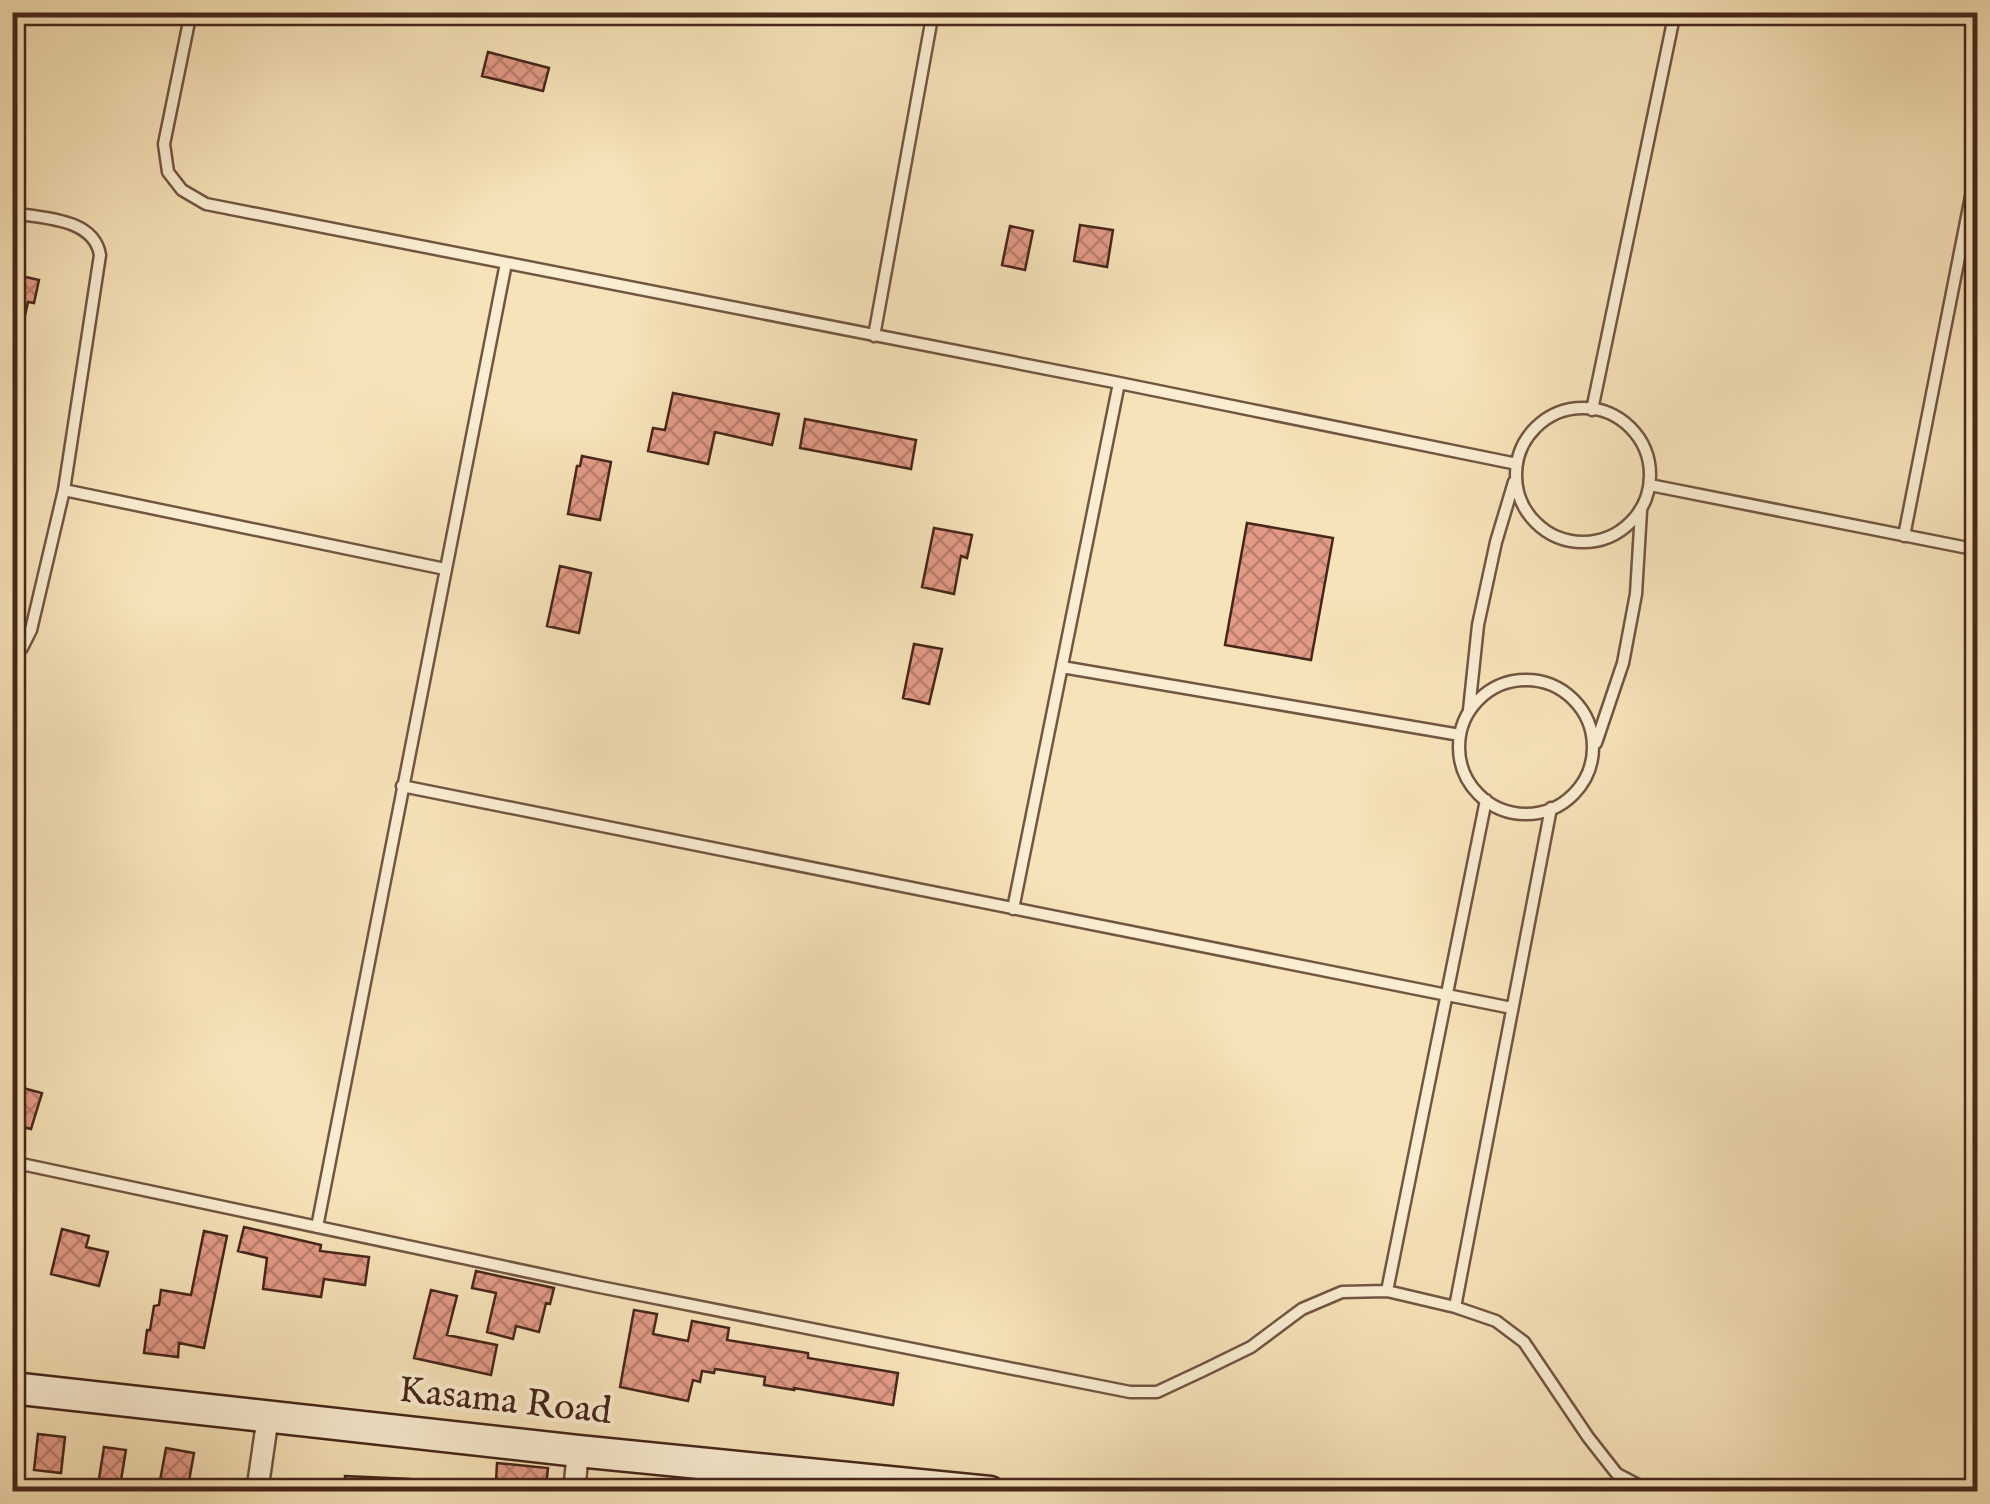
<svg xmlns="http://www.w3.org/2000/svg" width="1990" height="1504" font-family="'IM FELL English',serif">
  <defs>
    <pattern id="building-cross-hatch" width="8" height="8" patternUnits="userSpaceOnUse" patternTransform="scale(2.5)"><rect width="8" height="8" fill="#e39b87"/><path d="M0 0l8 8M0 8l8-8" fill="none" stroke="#ba7e6e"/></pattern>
  </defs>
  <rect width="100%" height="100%" fill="#f7e3b9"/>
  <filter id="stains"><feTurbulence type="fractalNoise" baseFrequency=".002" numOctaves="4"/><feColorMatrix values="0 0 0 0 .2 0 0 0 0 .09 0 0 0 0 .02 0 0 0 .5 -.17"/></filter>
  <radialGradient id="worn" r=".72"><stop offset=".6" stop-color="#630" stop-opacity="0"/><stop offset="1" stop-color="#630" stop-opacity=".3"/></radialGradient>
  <!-- building -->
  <path fill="url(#building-cross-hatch)" stroke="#47261a" stroke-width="2.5" d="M488,52L549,68L543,91L482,76Z
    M1080,225L1113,230L1107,267L1074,261Z
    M1010,226L1033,231L1025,270L1002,265Z
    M12,274L39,280L34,303L28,302L19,343H12Z
    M673,393L779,414L772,445L715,432L708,464L648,451L653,428L665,430Z
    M805,419L916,440L911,469L800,448Z
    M582,456L611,462L600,520L568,514L577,466H580Z
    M1247,523L1333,538L1311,660L1225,645Z
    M934,528L972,535L967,558L961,556L954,594L922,587Z
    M560,566L591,573L579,633L547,626Z
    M914,644L942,649L929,704L903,698Z
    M12,1085L42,1093L31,1129L12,1125Z
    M244,1227L321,1245L320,1251L369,1257L365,1285L324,1279L321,1297L263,1289L267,1258L238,1251Z
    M62,1229L89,1236L86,1247L108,1252L99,1286L51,1274Z
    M204,1231L227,1236L204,1348L179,1343L178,1357L144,1353L147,1330H150L154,1306L159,1305L161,1290L191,1295Z
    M476,1271L554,1288L550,1304L546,1303L539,1332L516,1326L513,1339L487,1332L496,1293L472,1288Z
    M431,1290L457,1296L447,1335L497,1345L491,1375L414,1358Z
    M634,1310L657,1314L653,1334L688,1341L692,1321L729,1328L727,1340L808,1353V1358L898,1373L893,1405L794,1388V1390L764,1385L765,1377L715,1369L714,1373L702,1371L700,1382L693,1380L688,1401L620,1387Z
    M38,1434L65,1437L61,1473L34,1470Z
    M104,1447L126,1450L119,1492H97Z
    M166,1448L194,1453L187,1492H158Z
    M497,1463L548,1468L546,1487L496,1482Z
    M345,1476L410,1479L409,1492H344Z"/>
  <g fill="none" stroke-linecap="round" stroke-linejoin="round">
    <!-- lane casing -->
    <g stroke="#735542" stroke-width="15">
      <path id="lane" d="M191,12L164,144L168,172L182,190L206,204L1119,383L1517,464
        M12,213C42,218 94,218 100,255L64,490L31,630L22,648L12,653
        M874,336L933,12
        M1516 475a67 67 0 1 1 134 0a67 67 0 1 1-134 0Z
        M1592,410L1675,12
        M1650,485L1978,550
        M64,490L445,569
        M1904,536L1978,161
        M1062,667L1460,735
        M1459 747a67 67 0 1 1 134 0a67 67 0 1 1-134 0Z
        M1469,710L1478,625L1496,542L1514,482
        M1596,743L1623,663L1636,594L1641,511
        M402,786L1512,1008
        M1013,909L1119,383
        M12,1162L595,1286L1130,1392H1157L1204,1370L1251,1347L1302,1309L1342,1292L1387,1291L1455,1307L1496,1321L1524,1342L1588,1437L1617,1474L1640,1486L1661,1492
        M317,1227L506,263
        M1387,1291L1486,800
        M1455,1307L1551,808"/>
    </g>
    <!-- street casing -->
    <g stroke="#735542" stroke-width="25">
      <path id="street" d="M257,1492L268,1416
        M574,1492L578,1451"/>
    </g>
    <!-- secondary casing -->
    <g stroke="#47261a" stroke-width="35">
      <path id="secondary" d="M12,1388L578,1451L990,1492"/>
    </g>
    <!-- lane -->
    <use href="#lane" stroke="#faedd2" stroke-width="10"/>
    <!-- street -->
    <use href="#street" stroke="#faedd2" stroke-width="20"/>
    <!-- secondary -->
    <use href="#secondary" stroke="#faedd2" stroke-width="30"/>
  </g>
  <g text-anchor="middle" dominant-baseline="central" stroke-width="8" stroke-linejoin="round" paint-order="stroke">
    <!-- street labels -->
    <g font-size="38" fill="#47261a" stroke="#faedd2">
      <text transform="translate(505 1402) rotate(6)">Kasama Road</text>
    </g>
  </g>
  <!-- margin -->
  <rect width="1990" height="1504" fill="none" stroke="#f7e3b9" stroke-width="50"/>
  <rect x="15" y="15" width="1960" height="1474" fill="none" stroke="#47261a" stroke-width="5"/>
  <rect x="25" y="25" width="1940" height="1454" fill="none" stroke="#47261a" stroke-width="2.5"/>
  <rect width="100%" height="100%" filter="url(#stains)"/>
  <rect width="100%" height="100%" fill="url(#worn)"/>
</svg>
